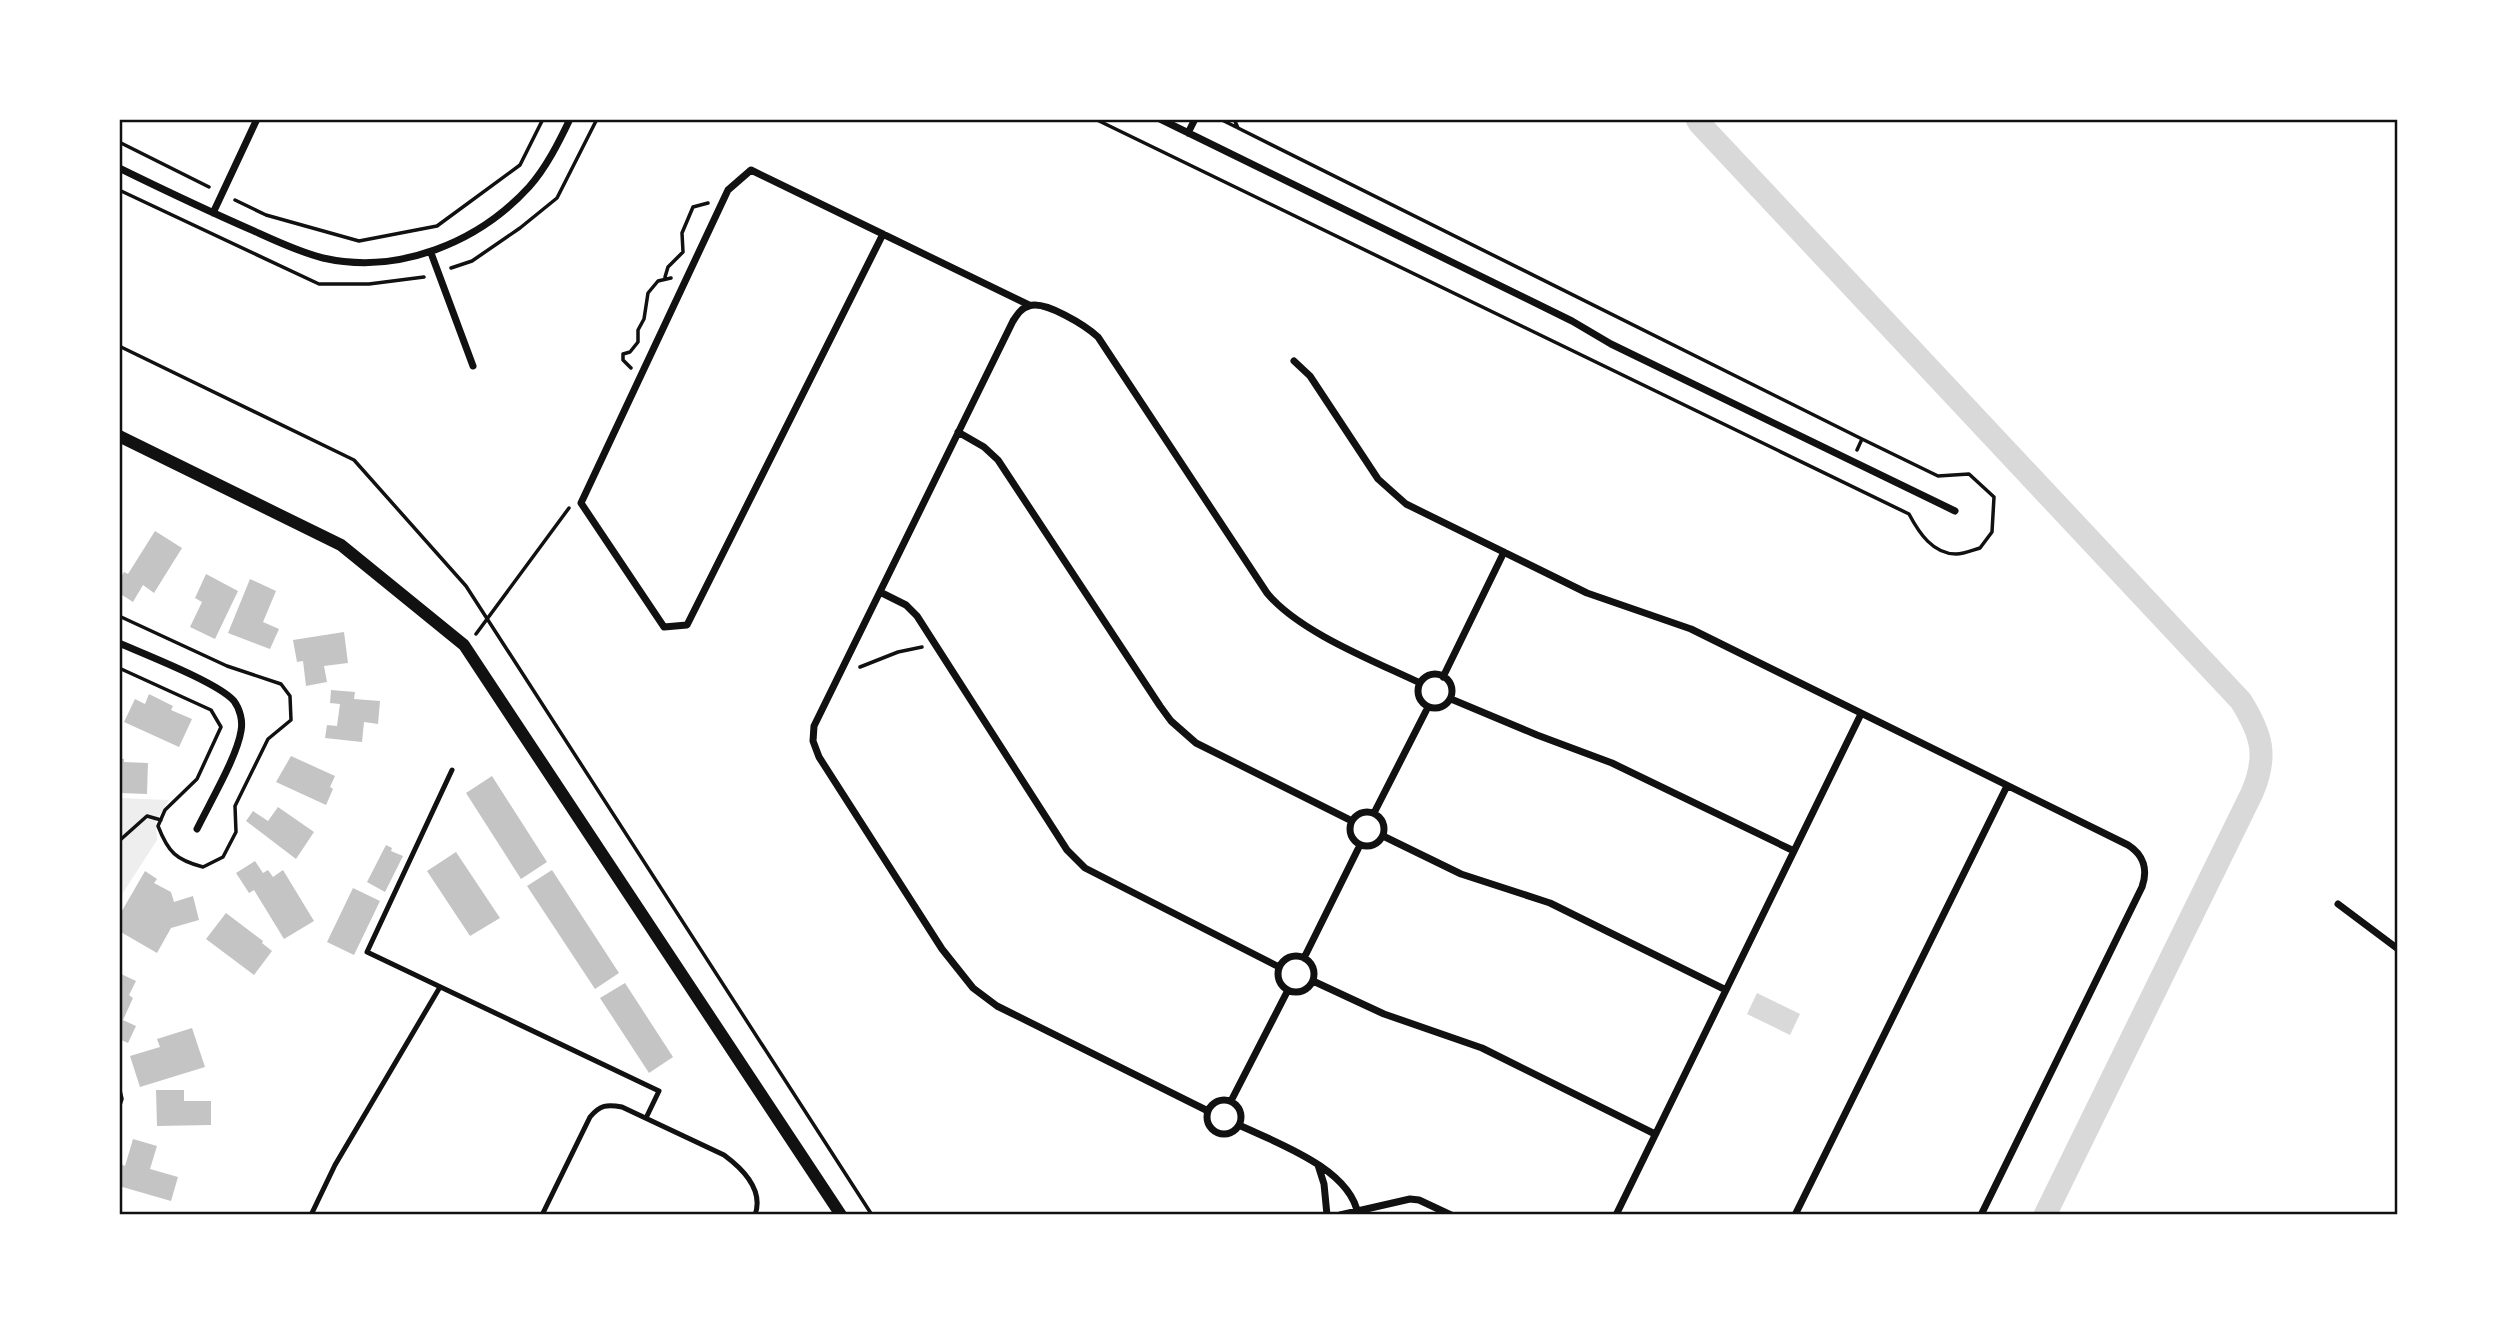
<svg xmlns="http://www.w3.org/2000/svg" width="2517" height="1334" font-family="Karla,sans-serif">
  <rect width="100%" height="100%" fill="#fff"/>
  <!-- green -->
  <path fill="#eee" d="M119,798L169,800L156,821L157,840L119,899Z"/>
  <!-- water -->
  <path fill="#d9d9d9" d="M1757,993L1800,1014L1790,1035L1747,1014Z"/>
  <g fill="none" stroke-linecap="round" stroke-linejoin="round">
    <!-- canal -->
    <path stroke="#d9d9d9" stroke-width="23" d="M1697,119L1700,124L2241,701C2262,735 2268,756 2252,793L2045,1215"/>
  </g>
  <!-- building -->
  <path fill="#c4c4c4" d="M155,531L182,548L154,593L143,585L133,602L119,593V580L124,572L128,574Z
    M206,574L238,591L215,639L190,627L202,602L195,598Z
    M250,579L276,591L263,622L279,629L270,649L228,633Z
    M344,632L348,663L324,666L327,682L306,686L303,661L297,662L293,640Z
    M331,690L355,692L354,699L380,701L378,724L364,722L362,742L325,738L327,725L337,726L340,704L330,703Z
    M149,694L173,706L171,710L192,719L179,747L124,722L135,699L145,704Z
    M291,756L335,776L330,787L333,789L326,805L276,782Z
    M119,758L124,759V762L148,763L147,794L119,793Z
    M492,776L547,862L521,879L466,793Z
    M278,807L314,832L296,859L246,821L253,811L268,821Z
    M386,845L392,848L391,851L403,856L385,892L367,882Z
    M456,852L500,918L470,936L427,871Z
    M255,861L263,873L268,870L273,877L283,870L314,921L284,939L254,890L249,893L236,873Z
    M552,870L619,973L595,989L527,886Z
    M145,871L157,879L154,883L171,892L174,902L193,896L199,920L171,928L157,953L119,931V916Z
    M353,888L380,901L354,955L327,942Z
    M226,913L263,941L262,943L272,951L254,975L206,939Z
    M119,973L136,981L129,995L133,998L123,1020L136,1026L128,1043L119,1039Z
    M625,983L673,1057L649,1073L600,998Z
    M192,1028L205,1067L140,1087L130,1056L160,1047L157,1039Z
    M156,1090H184V1101H211V1125L157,1126Z
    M133,1139L157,1146L150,1169L178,1177L171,1201L119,1186L121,1164L125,1166Z"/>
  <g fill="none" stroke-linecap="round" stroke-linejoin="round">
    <!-- path -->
    <path stroke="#111" stroke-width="3.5" d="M1095,119L1909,514C1919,533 1933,554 1956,554C1964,554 1973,550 1980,548L1992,532L1994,497L1969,474L1938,476L1862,439
      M1220,119L1236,127
      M1234,119L1238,128L1862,439L1857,450
      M119,142L209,187
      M119,190L319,284H369L424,277
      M235,200L266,215L359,241L437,226L520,165L543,119
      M451,268L472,261L520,228L557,198L597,119
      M665,277L668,267L683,252L682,233L693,207L708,203
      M119,346L354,460L466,586L872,1215
      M631,368L623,360V354L630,352L638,342V330L644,319L648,293L658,281L671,278
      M119,616L227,666L281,684L290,696L291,720L268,739L235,806L236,832L223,857L203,867C176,860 168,852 158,826L165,810L197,779L221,727L211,710L119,668
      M476,634L569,508
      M860,667L898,652L922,647
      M119,841L147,816L161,820
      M119,1086L122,1099L119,1108"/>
    <!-- service -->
    <path stroke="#111" stroke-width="5" d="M452,770L367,952L659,1091L646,1118
      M311,1215L335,1165L440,987
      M542,1215L590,1117C600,1105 607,1104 622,1107L724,1155C743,1169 764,1190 755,1215"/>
    <!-- minor -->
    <path stroke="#111" stroke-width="7" d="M1160,119L1572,321L1611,344L1955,511
      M1188,133L1195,119
      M119,168C164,190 208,211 254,231C276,241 299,252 323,258C398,275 478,243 529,187C546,168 559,142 570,119
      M213,213L257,119
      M883,234L687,625L664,627L581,503L728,190L751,170C844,215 936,260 1029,305
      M431,253L473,366
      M1294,361L1310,376L1378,479L1406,504L1587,593L1691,629L2128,845C2144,855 2148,870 2142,887L1981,1215
      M958,432L984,447L998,460L1160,706L1171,721L1196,743L1352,821
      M880,592L906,605L917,616L1067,850L1085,868L1279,967
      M119,643C144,654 219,683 234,701C240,709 243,721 241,731C237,757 209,804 197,829
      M1418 691a17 17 0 1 1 34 0a17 17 0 1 1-34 0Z
      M1443,677L1504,552
      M1451,699L1537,735L1612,763L1794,851
      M1350 829a17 17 0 1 1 34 0a17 17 0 1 1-34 0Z
      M1374,813L1428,707
      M1383,836L1461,874L1550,903L1726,990
      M2338,904L2398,949
      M1278 974a18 18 0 1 1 36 0a18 18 0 1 1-36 0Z
      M1304,958L1360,845
      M1313,981L1384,1014L1482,1048L1655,1134
      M1207 1117a17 17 0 1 1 34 0a17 17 0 1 1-34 0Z
      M1231,1101L1288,990
      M1208,1111L997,1006L973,988L942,949L819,757L813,741L814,726L1013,321C1017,315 1021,308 1029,306C1045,300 1086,326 1098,337L1267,593C1299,632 1374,661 1420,683
      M1239,1125C1277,1143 1351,1169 1358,1215
      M1318,1165L1324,1184L1327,1215
      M1340,1215L1410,1199L1419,1200L1451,1215
      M1616,1215L1861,714
      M1795,1215L2007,786"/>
    <!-- tertiary -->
    <path stroke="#111" stroke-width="12" d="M119,436L341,545L464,645L841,1215"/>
  </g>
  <!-- border -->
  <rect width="2517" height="1334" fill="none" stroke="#ffffff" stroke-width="242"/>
  <rect x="121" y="121" width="2275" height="1092" fill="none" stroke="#111" stroke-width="2.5"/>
</svg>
